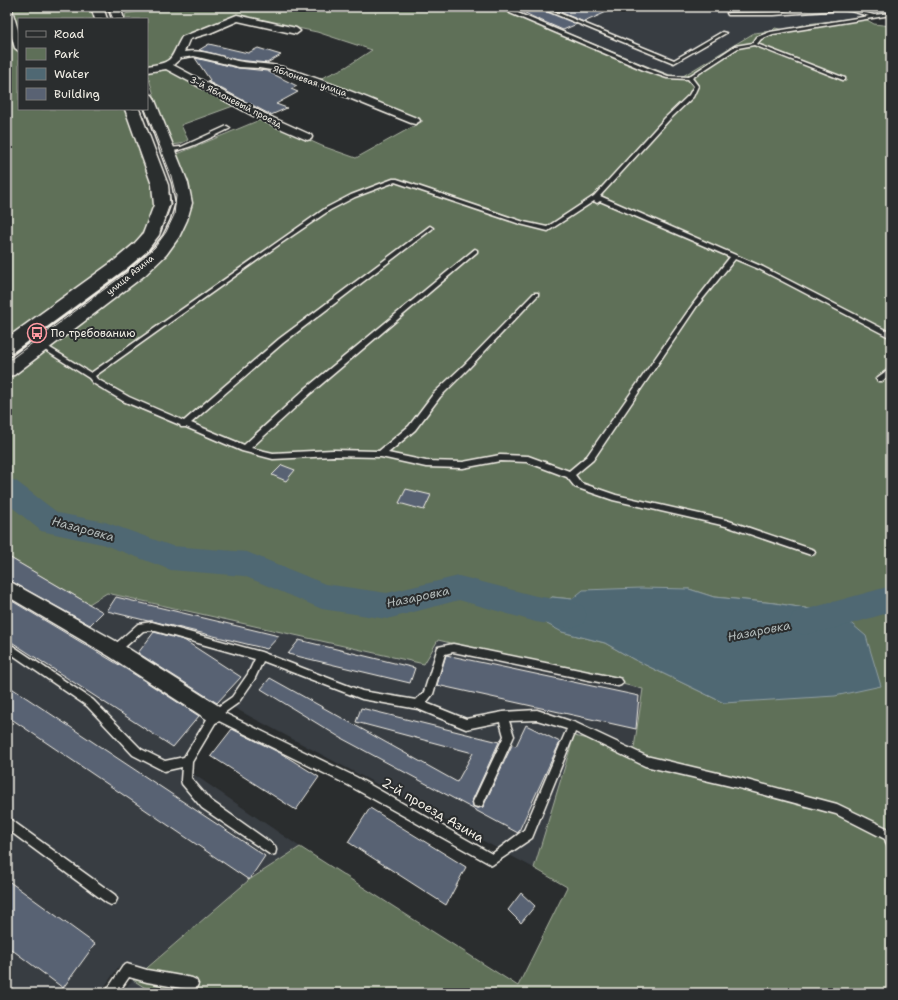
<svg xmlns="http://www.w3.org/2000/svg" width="898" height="1000" font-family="'Shantell Sans',sans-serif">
  <rect width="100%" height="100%" fill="#2a2d2e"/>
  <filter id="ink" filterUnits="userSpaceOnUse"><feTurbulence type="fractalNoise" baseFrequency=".025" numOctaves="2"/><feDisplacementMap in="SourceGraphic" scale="8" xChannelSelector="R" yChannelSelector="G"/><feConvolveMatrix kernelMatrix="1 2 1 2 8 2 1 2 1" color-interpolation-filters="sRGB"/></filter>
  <g filter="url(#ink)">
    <!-- built -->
    <path fill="#383d43" d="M511,7H891V12L807,24L785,30L754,33L683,76L670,75L654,69L512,10Z
      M7,556L89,604L107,593L437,640L643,689L634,748L574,736L534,868L227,704L177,763L300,847L249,880L133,979L153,993H120L133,980L119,966L100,993H7Z"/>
    <!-- green -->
    <path fill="#5e6f58" stroke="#a9b0a0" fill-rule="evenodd" d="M7,7H92L95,19H19V109H125L156,188L155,206L149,221L134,246L7,343V54H9L7,43Z
      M158,7H504L654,69L670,75L683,76L754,33L772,31L775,28L785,30L807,24L862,17L874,24L891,26V993H153L133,980L249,880L300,847L518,986L567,887L534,868L574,736L634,748L643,689L438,640L424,664L107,593L89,604L7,556V378L143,273L177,236L175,155L262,119L322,146L356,158L423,121L317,80L346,67L372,50L317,32L239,16L204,30L188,34L182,39L174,57L163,64L147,67V19H126L125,14ZM689,589L714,597L775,603L840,614L776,698L724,703L633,659L605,643L562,632L552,597L572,599Z
      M166,69L236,105L181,125L188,140L180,144L170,145L147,73L151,70Z"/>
    <!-- water -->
    <path fill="#4f6873" stroke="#919fa2" d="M641,588L689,589L714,597L775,603L840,614L866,636L881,686L835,696L724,703L633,659L605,643L562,632L547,624L536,609L552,597L572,599L583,590Z"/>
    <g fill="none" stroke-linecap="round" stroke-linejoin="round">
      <!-- river -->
      <path fill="#4f6873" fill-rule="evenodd" d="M7,478L16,481L58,513L105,522L172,546L247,552L325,584L387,593L459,576L536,596L572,602L583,606L587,615L583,624L572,628L536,622L459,600L387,619L322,609L244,576L171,570L102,544L41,531L7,503Z
        M891,586V612L840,627L804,635L793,631L789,622L793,613Z"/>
    </g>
    <!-- building -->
    <path fill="#596273" stroke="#f4f1e8" d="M514,7H537L577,24L563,30L533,17Z
      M548,7H618L584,22Z
      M209,44L248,53L258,48L281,55L267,63L237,60L199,50Z
      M195,58L239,68L267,71L297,86L291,89L298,92L276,104L287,108L271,115L207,81L210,80Z
      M282,465L295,470L286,481L272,475Z
      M406,489L431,495L424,510L399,503Z
      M7,556L89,604L103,612L90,625L7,579Z
      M116,597L279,636L267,649L152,621H148L107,611Z
      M7,598L126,669L199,716L173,747L7,639Z
      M154,632L184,640L241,677L217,703L138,653Z
      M299,640L415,668L410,683L288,654Z
      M446,655L639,696L636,729L437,685Z
      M270,678L457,782L473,753L356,722L361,708L499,742L472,801L473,806L478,808L483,807L512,745L516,746L526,725L560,742L518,833L341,738L261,689Z
      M7,685L265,856L249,880L7,716Z
      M232,729L282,754L319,777L296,810L211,756Z
      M370,808L466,867L446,905L348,842Z
      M7,880L95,944L63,988L7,946Z
      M521,893L535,906L521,923L508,910Z"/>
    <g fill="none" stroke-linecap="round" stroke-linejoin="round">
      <!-- lane casing -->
      <g stroke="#f4f1e8" stroke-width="3">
        <path id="lane" d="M507,7H511L513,11L650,69L668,76L688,77L735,46L753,43L757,37L770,32L869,16L851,11L840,10L774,15H728L727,13L780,12L828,7L851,9L874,15L891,13V15L773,34L761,39L757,44L845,78V80H843L754,45L738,48L692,78L698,86L693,97L669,120L600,196L763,267L891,333V338L759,269L735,259L697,306L593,460L575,475L581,483L616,495L726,520L814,550L815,552L814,554L811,555L726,526L613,500L575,487L567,477L527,462L500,461L463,468L426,467L381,457L333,456L273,459L242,451L186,427H181L180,425L123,401L93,383L89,378L37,345L40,343H42L91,373L326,208L351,195L393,179H397L524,222L547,227L594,196L665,118L689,95L694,86L688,79L667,78L646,71L510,13ZM395,182L520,224L548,231L594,201L597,203L600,201L730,257L693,304L587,456L569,471L528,456L500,455L463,462L426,461L388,453L415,430L440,397L468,369L538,295V293H534L464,365L434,393L409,426L379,451L333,450L273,453L251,448L311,393L477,252V250L475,249L305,389L244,445L191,423L283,343L432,229L433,228L430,226L279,339L184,421L129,397L97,379L95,376L280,244L330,210L355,197Z
          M538,7H544L674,60L722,32L726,33L674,63Z
          M227,126L230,128L229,129C216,135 175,157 163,150L166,148L181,147Z
          M889,369H891V374L882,381H878L876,379L878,377Z
          M152,622L261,652L362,691L416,700L424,692L438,647L453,644L618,678L621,679L623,682L621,685L618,686L453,652L445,654L433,694L426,703L466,719L503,712L537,710L576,723L646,756L739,778L837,804L891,830V846L887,845L885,839L836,814L739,788L645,766L575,732L532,838L492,865L348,785L217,720L192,762L191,778L210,800L275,846L276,850L275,854L271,855L202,808L182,784L181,780L182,767L164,771L133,755L87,706L7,651V642L93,700L141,749L165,761L184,757L212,711L232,697L248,674L255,659L152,630L143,631L118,653L115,654L112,653L110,650L112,647L138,624ZM263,661L362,699L418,709L466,729L500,722L504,736L473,802L474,806L478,807L482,806L514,736L509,721L537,720L567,729L524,830L492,854L356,777L224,713L238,703L254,680Z
          M7,817L115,895L117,899L115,903L111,905L107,903L7,829Z
          M127,964L147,970L192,978L196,980L198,984L196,988L192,990L147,982L129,977L118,993H105L123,966Z"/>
      </g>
      <!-- street casing -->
      <g stroke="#f4f1e8" stroke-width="3">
        <path id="street" d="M7,7H11L19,33V51L15,48L7,21Z
          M237,15L296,28L300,31L296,34L238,21L210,33L193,38L189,40L184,52C202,49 220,57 237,61C252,64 267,63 282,67C329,81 374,101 419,119L420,121L415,124L411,123L312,83L277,71L259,68L239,67L194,56L181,58L173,65L267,115L311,135L312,137L311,139L307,140L259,119L166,69L147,72V66C176,62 169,59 182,37Z
          M7,580L121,644L222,708L225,714L222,720L215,723L208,720L109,656L7,596Z"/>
      </g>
      <!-- secondary casing -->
      <g stroke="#f4f1e8" stroke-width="3">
        <path id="secondary" d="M91,7H103L107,19H95Z
          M108,7H120L124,19H112Z
          M147,94L152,95L154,98L188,183L192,203L187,220L179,237L166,255L145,275L14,375L7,376V360L133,267L154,247L163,236L171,220L176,203L172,183L145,109H147Z
          M125,109H139L168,185L170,205L159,235L146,252L127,268L14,351L7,353V338L115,260L134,244L143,234L154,205L152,185Z"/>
      </g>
      <!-- lane -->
      <use href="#lane" fill="#2a2d2e" fill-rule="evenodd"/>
      <!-- street -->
      <use href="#street" fill="#2a2d2e" fill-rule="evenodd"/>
      <!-- secondary -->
      <use href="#secondary" fill="#2a2d2e" fill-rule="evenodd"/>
      <!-- tram -->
      <path stroke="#f4f1e8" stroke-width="1" d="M108,7L113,19
        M160,232L170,204L169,192
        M7,362L134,267L155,247L166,232L174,215L176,196L170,172L145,109"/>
    </g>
  </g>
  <!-- icons -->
  <defs>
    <g id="bus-ring" transform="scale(1)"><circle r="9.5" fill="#2a2d2e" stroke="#ff9aa2" stroke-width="1.5"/><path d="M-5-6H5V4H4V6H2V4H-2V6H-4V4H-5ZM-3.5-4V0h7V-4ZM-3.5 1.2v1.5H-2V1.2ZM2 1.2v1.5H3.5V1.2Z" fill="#ff9aa2"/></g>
  </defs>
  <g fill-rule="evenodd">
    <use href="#bus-ring" x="37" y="333"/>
  </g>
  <g text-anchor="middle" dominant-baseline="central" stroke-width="4" stroke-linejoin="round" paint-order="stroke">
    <!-- far-street labels -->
    <g font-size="9" fill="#f4f1e8" stroke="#2a2d2e">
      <text transform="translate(310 81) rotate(19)">Яблоневая улица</text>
      <text transform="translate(236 102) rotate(27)">3-й Яблоневый проезд</text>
      <text transform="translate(130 275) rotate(-39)">улица Азина</text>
    </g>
    <!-- poi labels -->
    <g font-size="11" fill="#f4f1e8" stroke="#2a2d2e" text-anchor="start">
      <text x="51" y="333">По требованию</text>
    </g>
    <!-- water labels -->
    <g font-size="12" font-style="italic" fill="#b2bab9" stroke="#2a2d2e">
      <text transform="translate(83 529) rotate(15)">Назаровка</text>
      <text transform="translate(418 597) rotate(-12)">Назаровка</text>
      <text transform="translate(759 631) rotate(-11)">Назаровка</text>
    </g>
    <!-- near-street labels -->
    <g font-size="13" fill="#f4f1e8" stroke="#2a2d2e">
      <text transform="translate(433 810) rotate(30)">2-й проезд Азина</text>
    </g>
  </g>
  <!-- margin -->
  <rect width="898" height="1000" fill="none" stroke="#2a2d2e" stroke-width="24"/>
  <rect x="12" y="12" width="874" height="976" fill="none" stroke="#f4f1e8" stroke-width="1.5" filter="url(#ink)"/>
  <!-- legend -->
  <rect x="18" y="18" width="130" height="92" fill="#2a2d2e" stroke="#7b7b78"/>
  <rect x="26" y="31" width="20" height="6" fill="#2a2d2e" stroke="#7b7b78"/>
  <text x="54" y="38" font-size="12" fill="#f4f1e8">Road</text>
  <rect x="26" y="48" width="20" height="12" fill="#5e6f58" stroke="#7b7b78"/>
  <text x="54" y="58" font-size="12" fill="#f4f1e8">Park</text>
  <rect x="26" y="68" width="20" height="12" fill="#4f6873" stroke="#7b7b78"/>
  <text x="54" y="78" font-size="12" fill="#f4f1e8">Water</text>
  <rect x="26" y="88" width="20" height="12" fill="#596273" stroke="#7b7b78"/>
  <text x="54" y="98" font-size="12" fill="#f4f1e8">Building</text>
</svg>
